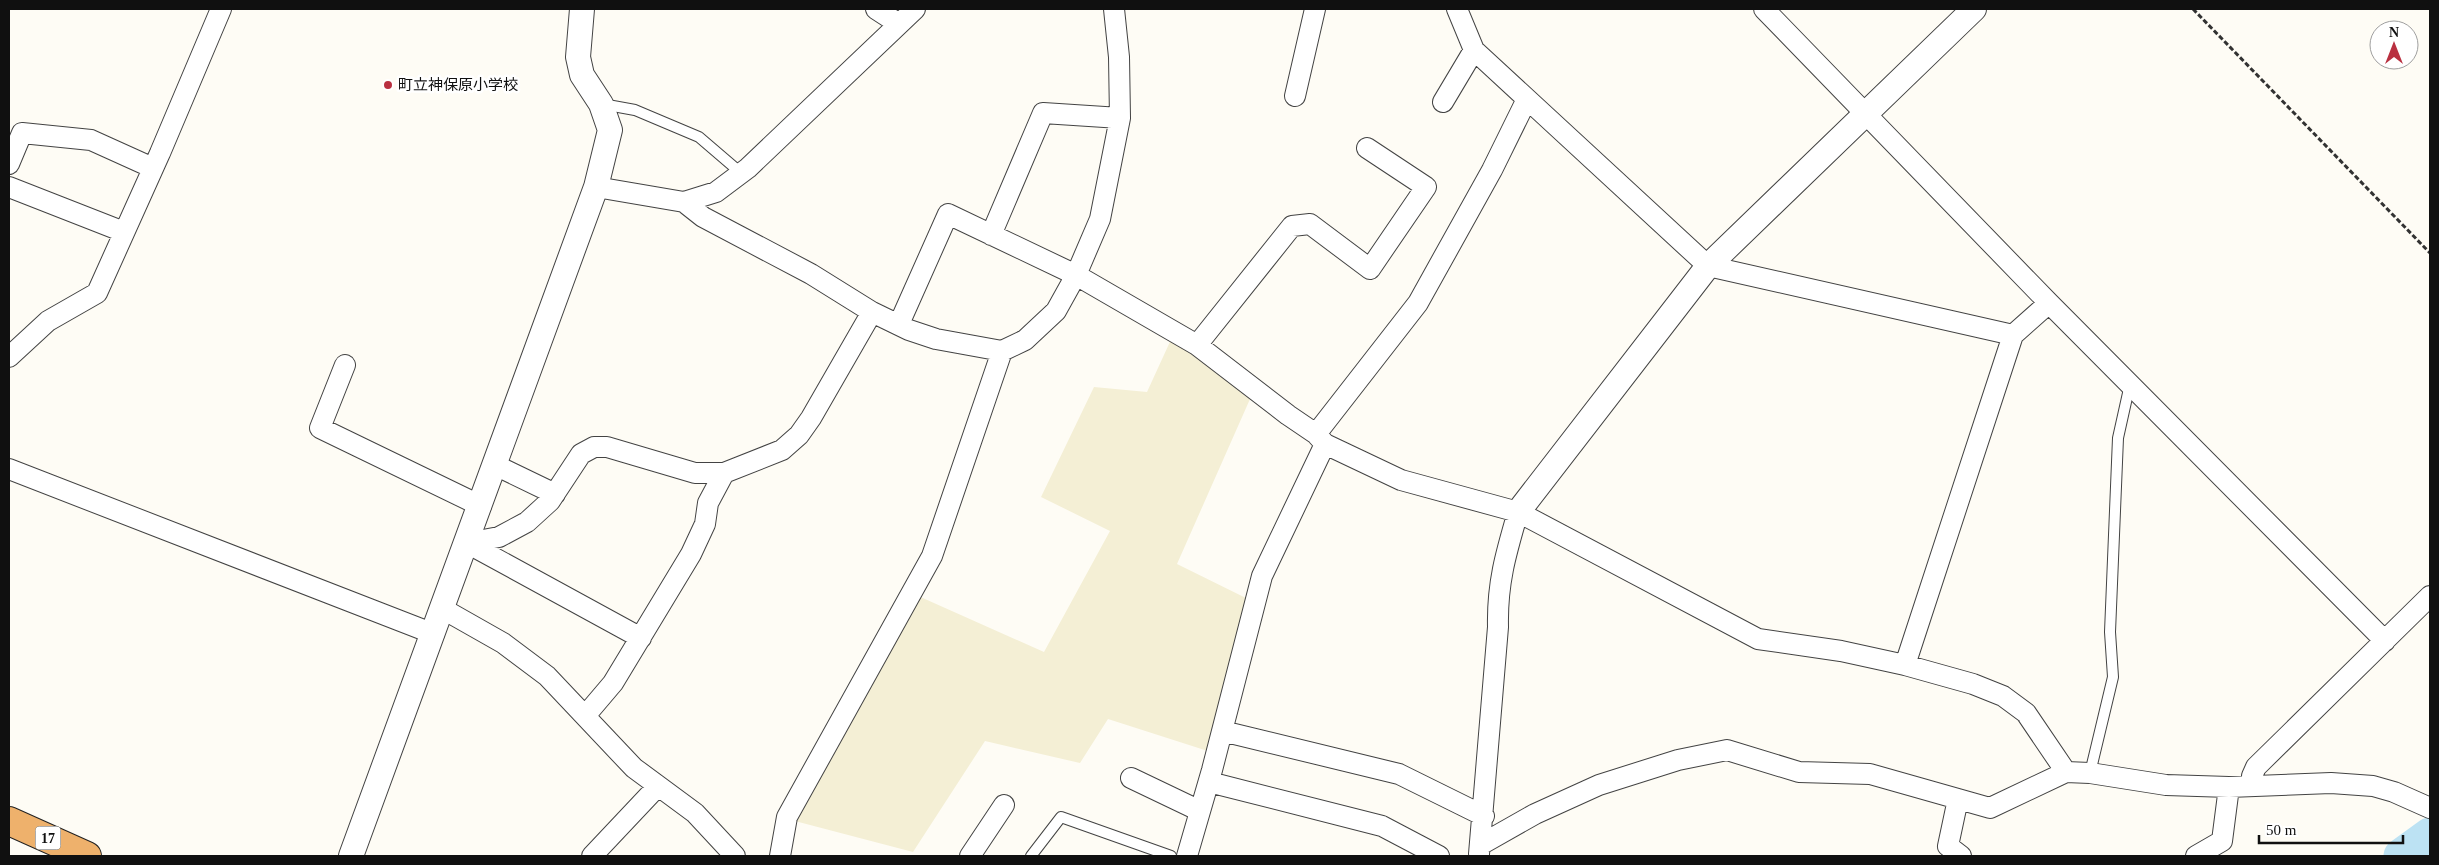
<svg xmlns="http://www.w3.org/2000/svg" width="2439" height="865" font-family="'Times New Roman','Noto Sans JP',serif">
  <rect width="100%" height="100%" fill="#fefcf5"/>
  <!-- farmland -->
  <path fill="#f4efd5" d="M1174,333L1254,390L1177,564L1252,601L1214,753L1108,719L1080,763L985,741L913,852L791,820L916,595L1044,652L1110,531L1041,497L1094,387L1147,392Z"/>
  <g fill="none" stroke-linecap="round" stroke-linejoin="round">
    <!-- river -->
    <path stroke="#bce2f3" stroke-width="35" d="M2401,856L2430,835"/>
    <!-- service casing -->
    <g stroke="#434343" stroke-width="12">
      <path id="service" d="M602,104L635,110L699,137L741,173
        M2090,773L2113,677L2110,632L2118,438L2130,384
        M1031,856L1061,817L1171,856"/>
    </g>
    <!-- minor casing -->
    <g stroke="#434343" stroke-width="22">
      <path id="minor" d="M876,9L899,24
        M1457,9L1474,50L1708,266L2013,335
        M1764,9L2049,303L2385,641
        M1295,96L1315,9
        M1443,102L1474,50
        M9,164L22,133L91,140L153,168
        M9,187L124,232
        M596,187L684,202L716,192L748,168L915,9
        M684,202L703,217L811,274L872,312L909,330L936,339L1002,351L1025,340L1056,311L1076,275L1100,219L1120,118L1119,57L1114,9
        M991,235L1043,113L1120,118
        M899,324L948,214L1076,275L1197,345L1288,415L1316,434L1325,444L1401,480L1518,512L1758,639L1841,651L1905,665L1973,684L2003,696L2026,713L2066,772
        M1197,345L1292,226L1310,224L1370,269L1426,187L1367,148
        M9,357L48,321L97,293L160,153L221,9
        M345,365L320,428L481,506
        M1316,434L1418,303L1492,170L1526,101
        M495,465L555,494
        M9,469L434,634
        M467,543L499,537L527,522L550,501L581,454L594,447H607L695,473H724L782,450L799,435L811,418L872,312
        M467,543L641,638
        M443,609L503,643L547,676L634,768L695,813L735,856
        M1905,665L2013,335L2049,303
        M585,716L613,683L691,554L705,524L708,503L724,473
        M1222,731L1399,774L1484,816
        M1131,778L1200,811
        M1209,782L1382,826L1439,856
        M2252,786V776L2256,767L2430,596
        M1958,799L1948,846L1961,856
        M1482,844L1535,814L1599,785L1678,760L1727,750L1799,772L1870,774L1990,808L2066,772L2090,773L2166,785L2229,787L2331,783L2373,786L2394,792L2430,808
        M1479,854L1498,627C1497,583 1506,553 1518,512
        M592,856L658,786
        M780,856L787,817L932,556L1002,351
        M970,856L1004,805
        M1187,856L1212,770L1262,576L1325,444
        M2196,856L2222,841L2229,787"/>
    </g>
    <!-- tertiary casing -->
    <g stroke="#434343" stroke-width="26">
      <path id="tertiary" d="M1518,512L1708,266L1974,9
        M351,856L596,187L610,130L601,104L582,75L578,57L582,9"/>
    </g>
    <!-- trunk casing -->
    <g stroke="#212121" stroke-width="30">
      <path id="trunk" d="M9,821L87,856"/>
    </g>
    <!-- path -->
    <path stroke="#323232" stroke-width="3" stroke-dasharray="5 2.5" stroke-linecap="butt" d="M2193,9L2430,253"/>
    <!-- service -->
    <use href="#service" stroke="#fff" stroke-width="10"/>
    <!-- minor -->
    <use href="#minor" stroke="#fff" stroke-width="20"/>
    <!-- tertiary -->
    <use href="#tertiary" stroke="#fff" stroke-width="24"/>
    <!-- trunk -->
    <use href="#trunk" stroke="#eeb16c" stroke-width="28"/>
  </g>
  <!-- markers -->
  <circle fill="#b93040" stroke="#fff" stroke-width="2" cx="388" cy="85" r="5"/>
  <g text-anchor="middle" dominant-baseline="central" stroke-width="5" stroke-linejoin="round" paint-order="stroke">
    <!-- shield labels -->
    <rect fill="#fff" stroke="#585858" stroke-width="1" x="35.5" y="826.5" width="25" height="23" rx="4"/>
    <g font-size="14" font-weight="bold" fill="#101010">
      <text x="48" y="838">17</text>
    </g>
    <!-- poi labels -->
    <g font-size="15" fill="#101010" stroke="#fff" text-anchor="start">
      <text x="398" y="85">町立神保原小学校</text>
    </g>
  </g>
  <!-- border -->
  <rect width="2439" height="865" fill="none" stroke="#101010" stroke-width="20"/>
  <!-- north arrow -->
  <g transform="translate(2394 45)"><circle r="24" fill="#ffffff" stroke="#9f9f9f"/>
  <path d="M0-4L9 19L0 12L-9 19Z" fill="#b93040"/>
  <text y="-8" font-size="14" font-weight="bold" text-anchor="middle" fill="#101010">N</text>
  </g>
  <!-- scale -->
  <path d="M2259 835v8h144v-8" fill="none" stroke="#101010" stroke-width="2.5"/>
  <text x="2266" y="835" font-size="15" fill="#101010" stroke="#ffffff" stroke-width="4" paint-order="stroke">50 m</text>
</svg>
